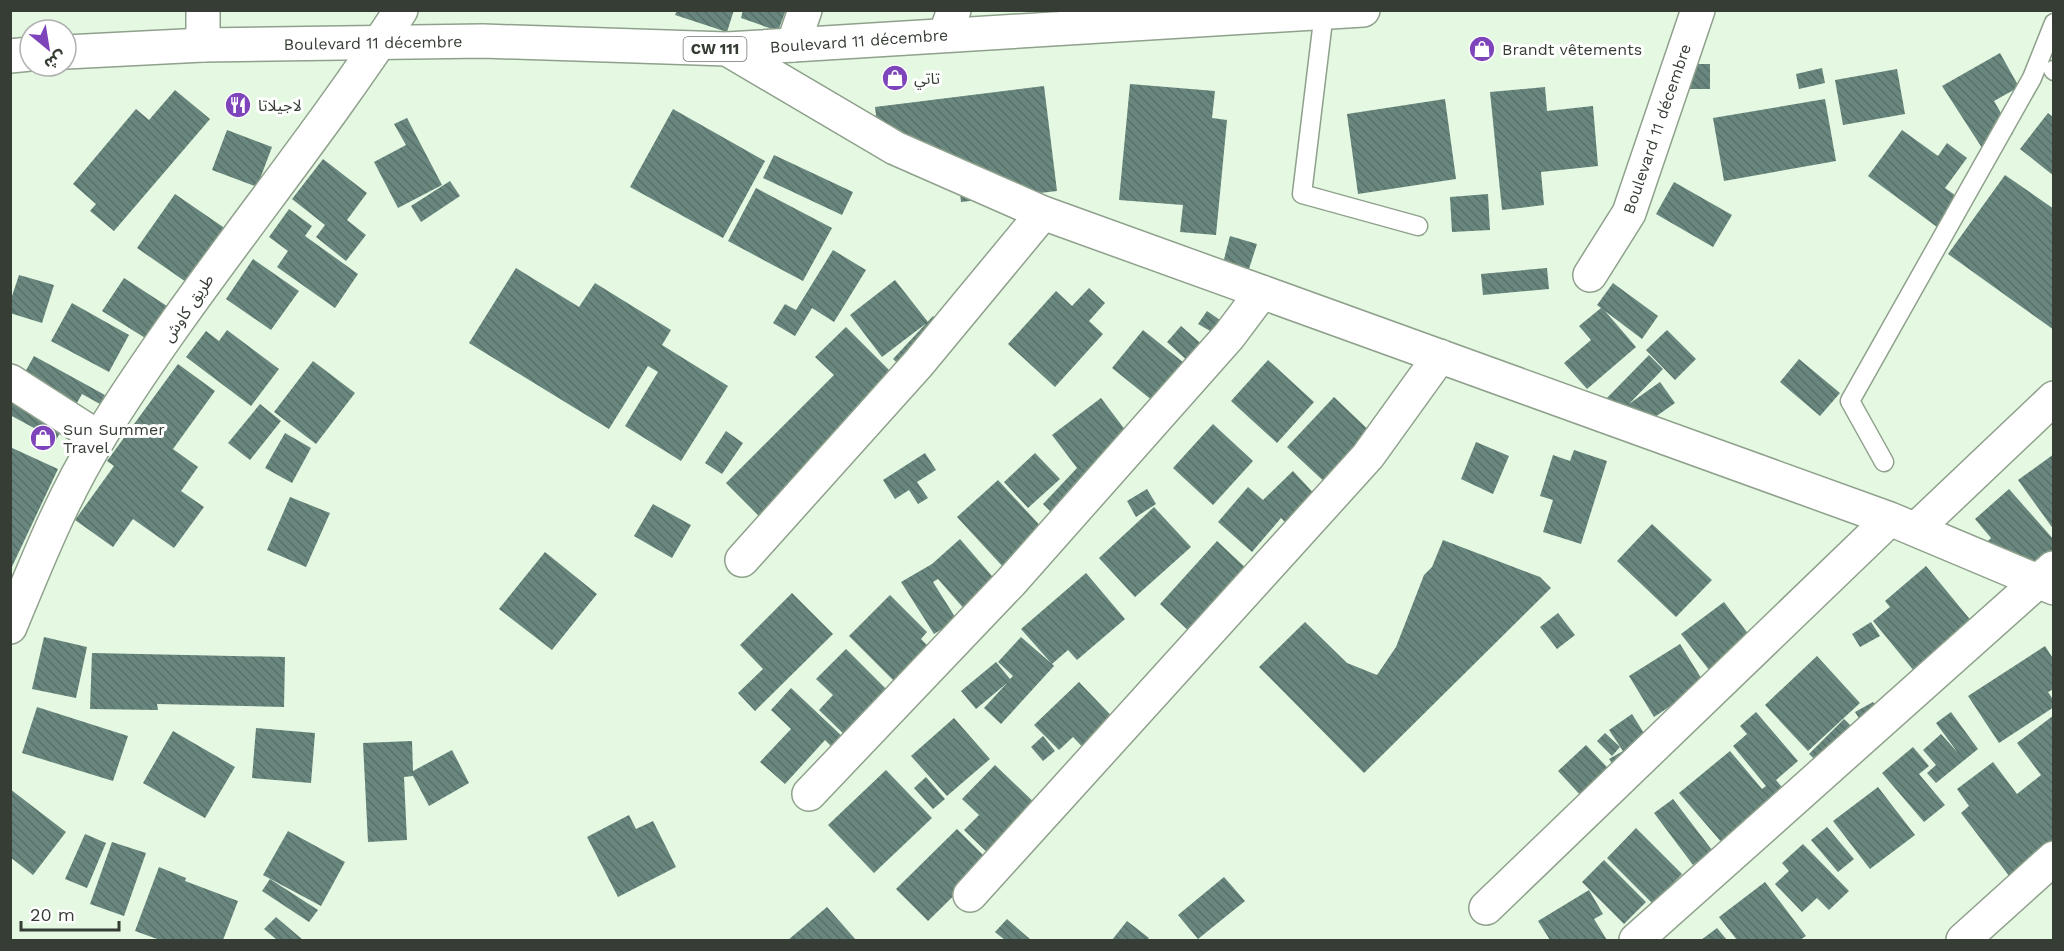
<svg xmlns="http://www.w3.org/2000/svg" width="2064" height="951" font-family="'Work Sans','Noto Sans Arabic',sans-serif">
  <defs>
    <pattern id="building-back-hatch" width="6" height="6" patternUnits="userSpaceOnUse" patternTransform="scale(1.5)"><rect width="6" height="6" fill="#69877e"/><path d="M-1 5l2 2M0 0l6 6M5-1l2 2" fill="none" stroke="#577068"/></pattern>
  </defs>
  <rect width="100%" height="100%" fill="#e4f8e2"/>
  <!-- building -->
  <path fill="url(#building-back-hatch)" d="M677,10H734L727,32L675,15Z
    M743,10H786L778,31L741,18Z
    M2000,53L2019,87L1994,101L2013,134L1984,151L1942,86Z
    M1689,64H1710V89H1689Z
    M1822,68L1825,83L1799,89L1796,74Z
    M1897,69L1905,114L1843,125L1835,80Z
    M1130,84L1215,91L1212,118L1227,120L1216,235L1180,232L1183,205L1119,200Z
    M1044,86L1057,191L961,202L957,169L911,175L908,154L881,158L875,107Z
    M1545,87L1547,111L1593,106L1598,166L1541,172L1544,205L1502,210L1490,92Z
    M175,90L210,119L114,231L90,211L96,204L73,184L136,109L149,120Z
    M1445,99L1456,179L1358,194L1347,114Z
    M1825,99L1836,161L1724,181L1713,118Z
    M673,109L765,161L723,238L630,187Z
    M2048,113L2054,118V176L2020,149Z
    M407,118L442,185L398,208L374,162L406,145L394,124Z
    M227,130L272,147L257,187L212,170Z
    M1902,130L1938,156L1947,143L1967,158L1945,188L1959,198L1937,227L1868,176Z
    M774,155L853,192L842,215L763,178Z
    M323,159L367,193L347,220L366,235L346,261L316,237L325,225L292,199Z
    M2005,175L2054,209V330L1948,254Z
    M450,181L460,196L421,222L411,206Z
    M1674,182L1732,215L1713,247L1656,214Z
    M756,188L832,228L803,281L728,241Z
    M175,194L226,229L189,284L137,248Z
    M1488,194L1490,230L1452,232L1450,197Z
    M289,209L312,226L305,236L358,274L335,308L277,267L288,251L269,237Z
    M1230,236L1257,244L1247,275L1222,267Z
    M833,250L866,270L834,322L812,308L795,336L773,323L785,304L796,310Z
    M253,259L299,291L271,330L226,299Z
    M516,268L579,307L595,283L671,330L662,345L728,386L681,461L625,426L658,372L648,366L609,429L469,343Z
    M1547,268L1549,289L1483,295L1481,274Z
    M19,275L54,285L42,323L10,313V302Z
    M124,278L170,308L150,341L102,311Z
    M895,280L928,322L882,357L850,315Z
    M1613,283L1658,316L1642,339L1605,311L1636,347L1587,389L1564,363L1591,340L1579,326L1601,308L1597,305Z
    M1089,288L1105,303L1089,321L1103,334L1055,387L1008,344L1056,291L1072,306Z
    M72,303L129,335L109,372L51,341Z
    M1207,311L1220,320L1212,332L1198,324Z
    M933,316L946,329L906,371L893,359Z
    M1181,326L1206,348L1192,365L1167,342Z
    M846,327L902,383L763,520L726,483L834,375L815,357Z
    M227,330L279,369L251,406L186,357L206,331L219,341Z
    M1143,330L1189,367L1158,405L1112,368Z
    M1667,330L1696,359L1675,380L1646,350Z
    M1649,355L1663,369L1629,404L1660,382L1675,403L1641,427L1604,401Z
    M34,356L105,395L100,404L82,394L56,440L10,415V399Z
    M1799,359L1840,393L1820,416L1780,382Z
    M1268,360L1314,402L1277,443L1231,401Z
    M313,361L355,393L316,444L274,412Z
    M178,364L215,391L173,449L198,467L181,491L204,507L174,548L133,519L113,547L75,520L114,466L107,461Z
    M1334,397L1377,438L1330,487L1287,447Z
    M1101,398L1135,443L1055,516L1043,504L1077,468L1052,435Z
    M260,404L281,421L250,460L228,443Z
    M1213,424L1253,461L1213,505L1173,468Z
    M726,431L743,443L722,474L705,463Z
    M285,433L311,448L292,483L265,468Z
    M1476,442L1509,456L1493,494L1461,479Z
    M10,447L58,469L10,571Z
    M1574,450L1607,461L1581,544L1543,532L1553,500L1540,496L1553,455L1570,461Z
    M925,453L936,470L917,482L928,498L918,504L909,490L895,499L883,480Z
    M1035,453L1060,479L1028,508L1004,482Z
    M2054,454V530L2018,480Z
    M1293,471L1320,500L1291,528L1281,518L1252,552L1218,522L1248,487L1263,500Z
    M998,480L1046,532L1005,569L957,517Z
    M1147,489L1156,504L1136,517L1127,501Z
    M2009,489L2054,540V555L2019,585L1984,545L1991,538L1975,519Z
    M290,497L330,513L306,567L267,550Z
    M653,504L691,525L672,558L634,536Z
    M1154,507L1191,547L1135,597L1099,558Z
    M1652,524L1712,580L1676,617L1617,561Z
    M960,539L998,583L966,611L938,579L933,582L957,620L934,634L901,582L932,564Z
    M1443,540L1540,577L1551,588L1364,773L1259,667L1305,622L1347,663L1377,675L1396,647L1424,575L1432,567Z
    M1217,541L1249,571L1192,634L1160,604Z
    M545,552L597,594L552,650L499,609Z
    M1926,566L1987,640L1914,671L1873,621L1890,607L1885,601Z
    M1086,573L1125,619L1077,660L1068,650L1052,664L1054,666L1001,724L984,708L1007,683L976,709L961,691L996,662L1010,679L1013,676L998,662L1021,637L1052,664L1021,629Z
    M792,593L833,634L755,711L738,693L763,669L740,645Z
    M890,595L927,632L921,639L938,656L903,690L849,636Z
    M1724,602L1762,652L1720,684L1681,634Z
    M1558,613L1575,635L1557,649L1540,627Z
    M1871,622L1880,636L1860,647L1852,634Z
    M44,637L87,647L76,698L32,689Z
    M1680,644L1715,700L1682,721L1672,705L1654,717L1629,676Z
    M2045,646L2054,660V689L2048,692L2054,701V707L1999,743L1968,696Z
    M846,649L893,696L849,739L819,710L833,695L816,679Z
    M92,653L285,657L284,707L157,704L158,710L90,709Z
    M1817,656L1860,703L1808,751L1765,705Z
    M1079,682L1124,729L1093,758L1073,737L1059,750L1034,725Z
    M791,688L844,738L834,749L825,740L785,784L760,762L791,729L771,710Z
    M1873,702L1885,722L1868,732L1855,712Z
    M37,707L128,736L113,781L22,753Z
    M1756,712L1798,761L1776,780L1792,799L1729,851L1679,793L1730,751L1762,789L1766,786L1733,746L1747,734L1740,726Z
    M1951,712L1978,749L1936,783L1927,773L1936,765L1923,750L1941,734L1958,753L1936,723Z
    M1632,714L1657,754L1621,777L1609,759L1623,751L1609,730Z
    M2054,715V851L2013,881L1961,813L1969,806L1957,789L1993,762L2017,794L2041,775L2017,743Z
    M954,718L990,759L947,796L911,756Z
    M1844,719L1866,741L1832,775L1809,754Z
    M256,728L315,733L311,783L252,778Z
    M173,731L235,767L205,818L143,783Z
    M1605,733L1620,747L1612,756L1597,741Z
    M1043,736L1055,751L1043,761L1031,747Z
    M412,741L413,771L452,750L469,783L429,806L413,776L404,777L407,840L368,842L363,743Z
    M1586,745L1624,785L1596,812L1558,771Z
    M1913,747L1929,766L1919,774L1945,805L1924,822L1882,773Z
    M995,765L1042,810L994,859L964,830L979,815L962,799Z
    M886,770L932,818L874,873L828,825Z
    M926,777L945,799L933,809L914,788Z
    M1878,787L1915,835L1870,869L1833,821Z
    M10,789L66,832L33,875L10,857Z
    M1673,799L1712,850L1693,865L1654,813Z
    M629,815L636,829L653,821L676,867L618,897L587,837Z
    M1827,827L1854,859L1838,872L1811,840Z
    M1636,828L1682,874L1653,904L1607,858Z
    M957,829L989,861L928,921L896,889Z
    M288,831L345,862L321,906L263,875Z
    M85,834L106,843L87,888L65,879Z
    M112,842L146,853L124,916L90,904Z
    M1803,844L1849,891L1829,910L1817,898L1802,912L1775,884L1789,871L1782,863Z
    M1604,860L1646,902L1624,924L1582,882Z
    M159,867L186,878L185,881L238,901L223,940H160L135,931Z
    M1224,877L1245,901L1198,939L1178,915Z
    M270,879L318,910L309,922L262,891Z
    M1765,882L1806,936L1800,940H1737L1719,917Z
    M1589,890L1603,914L1594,919L1607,940H1550L1538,921Z
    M827,907L856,940H788Z
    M276,917L303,940H277L264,929Z
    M1007,919L1031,940H1005L995,932Z
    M1127,921L1149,938L1147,940H1112Z
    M1717,928L1727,940H1701Z"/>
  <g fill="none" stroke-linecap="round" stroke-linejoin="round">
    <!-- lane casing -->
    <g stroke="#8fa18c" stroke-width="21">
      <path id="lane" d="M1324,12L1302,194L1418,226
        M2053,70L2054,71
        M1884,462L1850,401L2032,78L2054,23"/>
    </g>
    <!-- street casing -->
    <g stroke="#8fa18c" stroke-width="36">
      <path id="street" d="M203,10V45
        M945,35L954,10
        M793,45L805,10
        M727,49L895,148L1043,213L1890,519L2054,588
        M1590,275L1629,213L1698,10
        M10,381L99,438
        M1916,529L2054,398
        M742,560L918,364L1043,213
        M809,794L1011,582L1229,336L1262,292
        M970,895L1368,456L1440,356
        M1486,908L1890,519
        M1636,940L2053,568
        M1963,940L2054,858"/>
    </g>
    <!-- secondary casing -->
    <g stroke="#8fa18c" stroke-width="36">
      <path id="secondary" d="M10,627C37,562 62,498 99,438C191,289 306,156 401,10"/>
    </g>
    <!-- primary casing -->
    <g stroke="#8fa18c" stroke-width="36">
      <path id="primary" d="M66,52L203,45L483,41L727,49L1363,10
        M10,56L30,54"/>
    </g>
    <!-- lane -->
    <use href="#lane" stroke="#fff" stroke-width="18"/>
    <!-- street -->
    <use href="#street" stroke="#fff" stroke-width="33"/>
    <!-- secondary -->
    <use href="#secondary" stroke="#fff" stroke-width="33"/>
    <!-- primary -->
    <use href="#primary" stroke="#fff" stroke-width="33"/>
  </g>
  <!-- icons -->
  <defs>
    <g id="shop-disc" transform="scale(1.35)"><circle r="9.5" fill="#7e44ba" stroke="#fff"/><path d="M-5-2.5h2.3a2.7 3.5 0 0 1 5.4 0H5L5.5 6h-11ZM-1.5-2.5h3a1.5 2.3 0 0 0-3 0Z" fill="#fff"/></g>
    <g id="restaurant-disc" transform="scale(1.35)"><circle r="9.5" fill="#7e44ba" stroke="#fff"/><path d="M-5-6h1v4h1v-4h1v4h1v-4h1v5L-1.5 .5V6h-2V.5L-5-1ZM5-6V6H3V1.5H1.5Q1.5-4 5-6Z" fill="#fff"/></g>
  </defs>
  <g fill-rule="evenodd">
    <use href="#shop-disc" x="1482" y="49"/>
    <use href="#shop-disc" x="895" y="78"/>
    <use href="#restaurant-disc" x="238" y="105"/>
    <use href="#shop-disc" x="43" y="438"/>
  </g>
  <g text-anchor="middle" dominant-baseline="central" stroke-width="6" stroke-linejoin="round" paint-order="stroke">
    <!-- shield labels -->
    <rect fill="#fff" stroke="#727771" stroke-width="1.5" x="683.5" y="37" width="63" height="24" rx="4.5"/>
    <g font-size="15" font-weight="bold" fill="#353d34">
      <text x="715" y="49">CW 111</text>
    </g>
    <!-- street labels -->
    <g font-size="16" fill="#353d34" stroke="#fff">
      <text transform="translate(859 41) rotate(-4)">Boulevard 11 décembre</text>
      <text transform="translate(373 43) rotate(-1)">Boulevard 11 décembre</text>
      <text transform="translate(1657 129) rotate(-71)">Boulevard 11 décembre</text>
      <text transform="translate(188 308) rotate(-56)">طريق كاوش</text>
    </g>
    <!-- poi labels -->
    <g font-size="16" fill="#353d34" stroke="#fff" text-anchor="start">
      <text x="1502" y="49">Brandt vêtements</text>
      <text x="914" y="78">تاتي</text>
      <text x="258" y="105">لاجيلاتا</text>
      <text x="63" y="429">Sun Summer<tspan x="63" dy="18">Travel</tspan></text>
    </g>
  </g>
  <!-- border -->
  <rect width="2064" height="951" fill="none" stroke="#353d34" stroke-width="24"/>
  <!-- north arrow -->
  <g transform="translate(48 48) rotate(150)"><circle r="28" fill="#ffffff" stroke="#aeb1ae" stroke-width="1.5"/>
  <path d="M0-4.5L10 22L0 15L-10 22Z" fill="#7e44ba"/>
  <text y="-9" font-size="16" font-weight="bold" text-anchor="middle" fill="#353d34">ش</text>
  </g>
  <!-- scale -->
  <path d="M21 921v9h98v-9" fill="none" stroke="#353d34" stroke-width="3"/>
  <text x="30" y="921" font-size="18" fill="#353d34" stroke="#ffffff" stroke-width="4.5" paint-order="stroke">20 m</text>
</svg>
